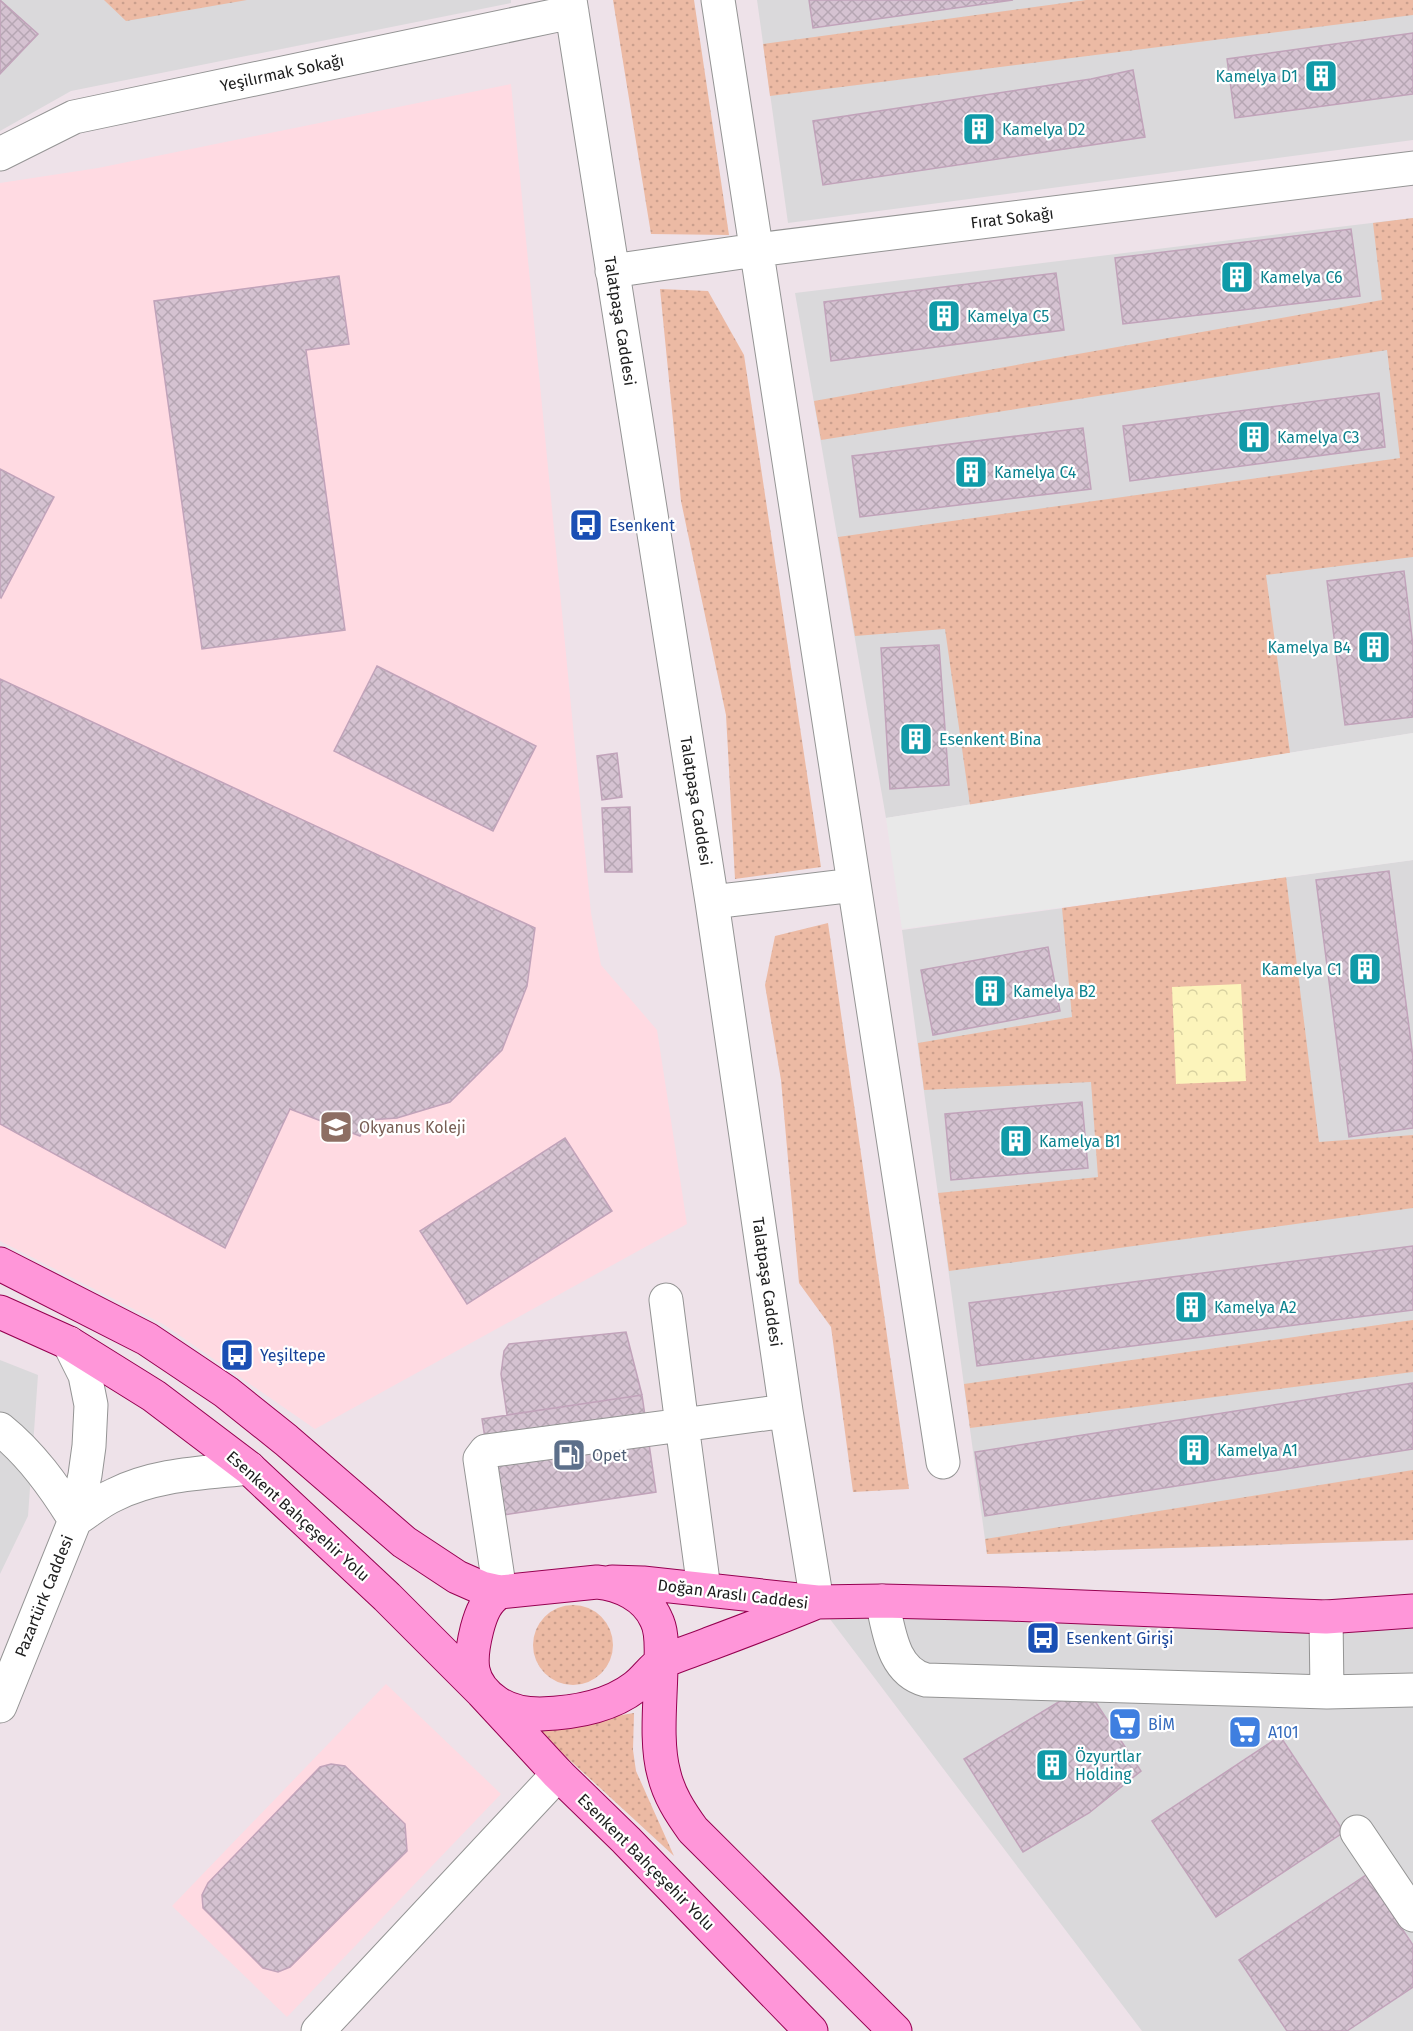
<svg xmlns="http://www.w3.org/2000/svg" width="1413" height="2031" font-family="'Fira Sans',sans-serif">
  <defs>
    <pattern id="grass-dots" width="8" height="8" patternUnits="userSpaceOnUse" patternTransform="scale(1.5)"><rect width="8" height="8" fill="#ecbaa4"/><path d="M2 2h.1M6 6h.1" fill="none" stroke="#ca9f8d" stroke-width="1.8" stroke-linecap="round"/></pattern>
    <pattern id="park-crowns" width="20" height="18" patternUnits="userSpaceOnUse" patternTransform="scale(1.5)"><rect width="20" height="18" fill="#fcf4bb"/><path d="M2 6a3 3 0 1 1 6 0M12 15a3 3 0 1 1 6 0" fill="none" stroke="#d8d1a0"/></pattern>
    <pattern id="building-cross-hatch" width="8" height="8" patternUnits="userSpaceOnUse" patternTransform="scale(1.5)"><rect width="8" height="8" fill="#d5c2d1"/><path d="M0 0l8 8M0 8l8-8" fill="none" stroke="#b6a6b3"/></pattern>
  </defs>
  <rect width="100%" height="100%" fill="#eee2e9"/>
  <!-- residential -->
  <path fill="#dad9db" d="M0,0H511V3L71,91L0,131Z
    M757,0H1413V140L788,223Z
    M1413,218V733L886,818L795,293Z
    M1413,860V1540L987,1554L902,930Z
    M0,1360L38,1375L28,1516L0,1574Z
    M817,1602L1413,1611V2031H1142Z"/>
  <!-- education -->
  <path fill="#ffdae2" d="M511,84L591,913L601,965L657,1030L687,1224L315,1429L163,1324L0,1241V183L98,168Z
    M386,1684L501,1794L287,2017L172,1906Z"/>
  <!-- grass -->
  <path fill="url(#grass-dots)" d="M104,0H247L126,21Z
    M613,0H694L729,235L651,234Z
    M1086,0H1413V15L770,96L763,44Z
    M1413,218V557L1266,575L1290,753L970,805L945,629L855,636L838,537L1400,458L1387,350L821,440L814,401L1382,300L1373,223Z
    M660,289L708,291L744,355L821,867L735,879L726,715L681,501Z
    M1286,877L1319,1142L1413,1135V1208L949,1271L938,1193L1098,1177L1091,1082L924,1090L918,1043L1072,1017L1062,908Z
    M828,923L909,1489L853,1492L831,1327L799,1283L781,1080L765,985L775,936Z
    M1413,1320V1372L970,1428L964,1384Z
    M1413,1470V1540L987,1554L985,1539Z
    M533 1645a40 40 0 1 1 80 0a40 40 0 1 1-80 0Z
    M634,1713L633,1750L636,1771L674,1856L536,1729Z"/>
  <!-- park -->
  <path fill="url(#park-crowns)" d="M1241,984L1246,1081L1176,1084L1172,987Z"/>
  <!-- parking -->
  <path fill="#e9e9e9" d="M1413,733V860L902,929L886,818Z"/>
  <!-- building -->
  <path fill="url(#building-cross-hatch)" stroke="#c1a3ba" stroke-width="1.5" d="M0,0L38,34L0,74Z
    M809,0H1013L813,28Z
    M1413,33V94L1235,118L1227,59Z
    M1133,70L1145,137L823,185L813,121L1091,79Z
    M1351,229L1360,296L1123,324L1115,258Z
    M1056,273L1064,330L831,361L824,302Z
    M339,276L349,344L306,350L345,630L202,649L154,301Z
    M1379,393L1385,447L1130,481L1123,426Z
    M1083,428L1091,489L860,517L852,456Z
    M0,469L54,497L1,598L0,597Z
    M1404,571L1413,646V717L1345,725L1327,581Z
    M939,645L949,785L890,789L881,648Z
    M377,666L536,746L493,831L334,751Z
    M0,679L535,928L527,986L502,1050L450,1102L397,1118L369,1120L360,1136L290,1109L225,1248L0,1124Z
    M617,753L622,797L602,800L597,756Z
    M630,807L632,872H605L602,808Z
    M1389,871L1413,1058V1128L1349,1137L1316,880Z
    M1048,947L1060,1011L933,1035L921,970Z
    M1082,1102L1088,1168L951,1180L945,1114Z
    M565,1138L612,1211L467,1304L420,1231Z
    M1413,1246V1310L977,1366L969,1303Z
    M626,1332L642,1395L507,1415L501,1374L504,1351L509,1344Z
    M1413,1383V1449L985,1516L975,1452Z
    M642,1395L656,1492L497,1516L482,1419Z
    M1085,1686L1141,1771L1089,1813L1023,1852L964,1759Z
    M1280,1736L1344,1832L1216,1917L1152,1821Z
    M331,1764L345,1766L405,1824L407,1851L290,1967L278,1972L263,1968L203,1908L202,1895L208,1883L320,1767Z
    M1366,1875L1413,1945V1987L1347,2031H1287L1239,1960Z"/>
  <g fill="none" stroke-linecap="round" stroke-linejoin="round">
    <!-- minor casing -->
    <g stroke="#949494" stroke-width="35">
      <path id="minor" d="M570,0L712,902L786,1411L817,1602
        M718,0L943,1462
        M0,154L74,117L572,12
        M612,271L756,250L1413,168
        M712,902L854,885
        M0,1429C31,1454 54,1486 75,1520
        M75,1520C88,1512 100,1501 114,1495C155,1474 204,1473 249,1468
        M704,1589L682,1425L786,1411
        M500,1592L480,1459L486,1451L682,1425L666,1300
        M882,1601C889,1630 892,1671 926,1680L1327,1692L1413,1690
        M1326,1617L1327,1692
        M0,1706L75,1520L85,1475L89,1446L91,1405L85,1375L69,1343
        M1357,1832L1413,1915
        M318,2031L558,1774"/>
    </g>
    <!-- major casing -->
    <g stroke="#950050" stroke-width="35">
      <path id="major" d="M0,1264L147,1339L226,1392L286,1440L404,1542L457,1577L482,1588L500,1592L597,1582C620,1584 646,1596 656,1619C663,1632 661,1649 661,1664C661,1697 655,1742 664,1774C669,1795 680,1812 693,1830L895,2031
        M0,1312L69,1343L154,1396L249,1468L387,1597L482,1692L558,1774L626,1840L811,2031
        M612,1582L643,1583L817,1602L882,1601L1008,1604L1326,1617L1413,1611
        M500,1592C486,1600 481,1614 477,1629C469,1661 468,1682 496,1702C509,1711 524,1714 540,1714C572,1713 609,1707 635,1687C645,1680 652,1668 662,1662C677,1655 694,1650 709,1644C744,1631 778,1618 812,1604"/>
    </g>
    <!-- minor -->
    <use href="#minor" stroke="#fff" stroke-width="33"/>
    <!-- major -->
    <use href="#major" stroke="#ff96d9" stroke-width="33"/>
  </g>
  <!-- icons -->
  <defs>
    <g id="building-square" transform="scale(1.725)"><rect x="-9" y="-9" width="18" height="18" rx="4" fill="#0f9aa8" stroke="#fff"/><path d="M-4-6H4V6H1V3H-1V6H-4ZM-2.5-4.3h1.7v1.8h-1.7ZM.8-4.3h1.7v1.8H.8ZM-2.5-1h1.7V.8h-1.7ZM.8-1h1.7V.8H.8Z" fill="#fff"/></g>
    <g id="bus-square" transform="scale(1.725)"><rect x="-9" y="-9" width="18" height="18" rx="4" fill="#1a4fb4" stroke="#fff"/><path d="M-5-6H5V4H4V6H2V4H-2V6H-4V4H-5ZM-3.5-4V0h7V-4ZM-3.5 1.2v1.5H-2V1.2ZM2 1.2v1.5H3.5V1.2Z" fill="#fff"/></g>
    <g id="school-square" transform="scale(1.725)"><rect x="-9" y="-9" width="18" height="18" rx="4" fill="#8d6e63" stroke="#fff"/><path d="M0-5L7-2L0 1L-7-2ZM-4 1L0 2.5L4 1V4Q0 6-4 4Z" fill="#fff"/></g>
    <g id="fuel-square" transform="scale(1.725)"><rect x="-9" y="-9" width="18" height="18" rx="4" fill="#5c6f8a" stroke="#fff"/><path d="M-5.5-6h7V0h2V4h1.3V-2.5L3-4.5l.8-.8L6-3V5H2.5V1h-1V6h-7ZM-4.2-4.7v3.2H.2V-4.7Z" fill="#fff"/></g>
    <g id="supermarket-square" transform="scale(1.725)"><rect x="-9" y="-9" width="18" height="18" rx="4" fill="#3f7fe0" stroke="#fff"/><path d="M-6-5.5h2.5l.6 2H6L4.5 2H-2.5L-4.4-4H-6ZM-1.5 3.2a1.3 1.3 0 1 0 .1 0ZM3 3.2a1.3 1.3 0 1 0 .1 0Z" fill="#fff"/></g>
  </defs>
  <g fill-rule="evenodd">
    <use href="#building-square" x="1321" y="76"/>
    <use href="#building-square" x="979" y="129"/>
    <use href="#building-square" x="1237" y="277"/>
    <use href="#building-square" x="944" y="316"/>
    <use href="#building-square" x="1254" y="437"/>
    <use href="#building-square" x="971" y="472"/>
    <use href="#bus-square" x="586" y="525"/>
    <use href="#building-square" x="1374" y="647"/>
    <use href="#building-square" x="916" y="739"/>
    <use href="#building-square" x="1365" y="969"/>
    <use href="#building-square" x="990" y="991"/>
    <use href="#school-square" x="336" y="1127"/>
    <use href="#building-square" x="1016" y="1141"/>
    <use href="#building-square" x="1191" y="1307"/>
    <use href="#bus-square" x="237" y="1355"/>
    <use href="#building-square" x="1194" y="1450"/>
    <use href="#fuel-square" x="569" y="1455"/>
    <use href="#bus-square" x="1043" y="1638"/>
    <use href="#supermarket-square" x="1125" y="1724"/>
    <use href="#supermarket-square" x="1245" y="1732"/>
    <use href="#building-square" x="1052" y="1765"/>
  </g>
  <g text-anchor="middle" dominant-baseline="central" stroke-width="4.5" stroke-linejoin="round" paint-order="stroke">
    <!-- street labels -->
    <g font-size="16" fill="#1d1d1d" stroke="#fff">
      <text transform="translate(282 73) rotate(-12)">Yeşilırmak Sokağı</text>
      <text transform="translate(1012 218) rotate(-7)">Fırat Sokağı</text>
      <text transform="translate(620 321) rotate(81)">Talatpaşa Caddesi</text>
      <text transform="translate(696 801) rotate(81)">Talatpaşa Caddesi</text>
      <text transform="translate(767 1282) rotate(82)">Talatpaşa Caddesi</text>
      <text transform="translate(298 1516) rotate(42)">Esenkent Bahçeşehir Yolu</text>
      <text transform="translate(733 1594) rotate(7)">Doğan Araslı Caddesi</text>
      <text transform="translate(44 1596) rotate(-68)">Pazartürk Caddesi</text>
      <text transform="translate(646 1862) rotate(45)">Esenkent Bahçeşehir Yolu</text>
    </g>
    <!-- culture labels -->
    <g font-size="16" fill="#0d838f" stroke="#fff" text-anchor="start">
      <text x="1298" y="76" text-anchor="end">Kamelya D1</text>
      <text x="1002" y="129">Kamelya D2</text>
      <text x="1260" y="277">Kamelya C6</text>
      <text x="967" y="316">Kamelya C5</text>
      <text x="1277" y="437">Kamelya C3</text>
      <text x="994" y="472">Kamelya C4</text>
      <text x="1351" y="647" text-anchor="end">Kamelya B4</text>
      <text x="939" y="739">Esenkent Bina</text>
      <text x="1342" y="969" text-anchor="end">Kamelya C1</text>
      <text x="1013" y="991">Kamelya B2</text>
      <text x="1039" y="1141">Kamelya B1</text>
      <text x="1214" y="1307">Kamelya A2</text>
      <text x="1217" y="1450">Kamelya A1</text>
      <text x="1075" y="1756">Özyurtlar<tspan x="1075" dy="18">Holding</tspan></text>
    </g>
    <!-- transit labels -->
    <g font-size="16" fill="#164399" stroke="#fff" text-anchor="start">
      <text x="609" y="525">Esenkent</text>
      <text x="260" y="1355">Yeşiltepe</text>
      <text x="1066" y="1638">Esenkent Girişi</text>
    </g>
    <!-- education labels -->
    <g font-size="16" fill="#785e54" stroke="#fff" text-anchor="start">
      <text x="359" y="1127">Okyanus Koleji</text>
    </g>
    <!-- service labels -->
    <g font-size="16" fill="#4e5e75" stroke="#fff" text-anchor="start">
      <text x="592" y="1455">Opet</text>
    </g>
    <!-- shop labels -->
    <g font-size="16" fill="#366cbe" stroke="#fff" text-anchor="start">
      <text x="1148" y="1724">BİM</text>
      <text x="1268" y="1732">A101</text>
    </g>
  </g>
</svg>
